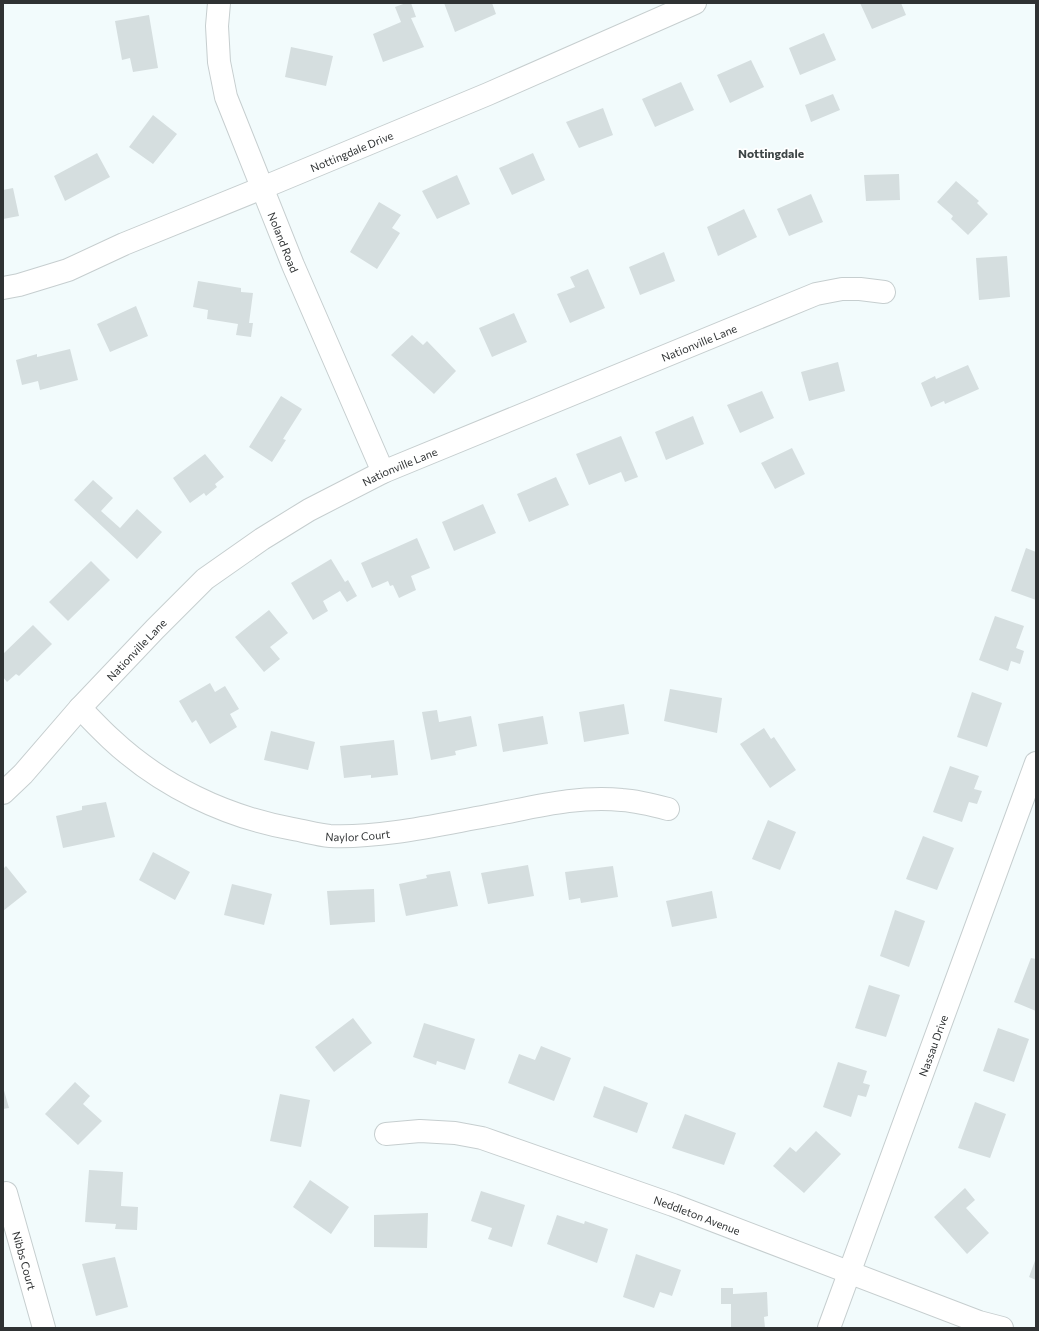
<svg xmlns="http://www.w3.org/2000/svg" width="1039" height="1331" font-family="Commissioner,sans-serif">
  <rect width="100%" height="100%" fill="#f2fbfc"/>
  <!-- building -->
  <path fill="#d5dedf" d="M406,3H411L416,17L411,18L424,47L383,62L373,34L401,22L395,7Z
    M444,3H492L496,14L455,32Z
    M860,3H901L906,15L872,29Z
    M149,15L158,68L133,72L130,58L122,60L115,21Z
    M824,33L836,60L800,75L789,48Z
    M291,47L333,56L326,86L285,77Z
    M751,60L764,87L730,103L717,75Z
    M681,82L694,110L655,127L642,99Z
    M833,94L840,110L811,122L805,105Z
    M603,108L613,135L579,148L566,122Z
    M153,115L177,134L153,164L129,147Z
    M97,153L110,177L65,201L54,176Z
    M533,153L545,180L512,195L499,168Z
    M899,174L900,200L866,201L864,175Z
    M457,175L470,204L437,219L422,191Z
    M956,181L979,201L977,203L988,214L968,235L951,219L953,216L937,202Z
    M13,188L19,216L3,219V190Z
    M811,194L823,222L789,236L777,209Z
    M379,202L401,215L392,228L400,233L377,269L350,252Z
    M744,209L757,237L718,256L707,227Z
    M664,252L675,281L640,295L629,267Z
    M1007,256L1010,297L979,300L976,258Z
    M588,269L605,308L570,323L557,294L575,287L570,277Z
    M198,281L241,288V292L253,293L249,323H253L251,337L236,335L238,324L207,319L208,310L193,307Z
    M136,306L148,336L110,352L97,324Z
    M514,313L527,342L492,357L479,328Z
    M412,335L423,345L427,341L456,371L434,394L391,355Z
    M70,349L78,380L40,390L38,381L22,385L16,360L37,354V357Z
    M838,362L845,391L809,401L801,372Z
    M968,365L979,389L945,404L944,401L931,407L921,383L935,376L936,379Z
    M762,391L774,418L740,433L727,405Z
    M281,396L302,409L283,439L286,440L272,462L249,447Z
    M693,416L704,444L666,460L655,432Z
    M621,436L638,477L625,482L621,472L589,485L576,454Z
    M792,448L805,474L775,489L761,463Z
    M205,454L224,477L215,484L217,487L206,496L204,493L190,503L173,478Z
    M556,477L569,505L529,522L517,494Z
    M93,480L113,498L101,511L120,528L137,509L162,532L137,559L74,500Z
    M483,504L496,533L454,551L442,522Z
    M417,538L430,568L411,576L416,590L399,598L393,585L390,586L388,581L372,588L361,563Z
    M1026,548L1036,552V600L1011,591Z
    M331,559L345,582L348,580L357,596L347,602L340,591L323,601L328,611L313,620L291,583Z
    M91,561L110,580L68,621L49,602Z
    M269,610L288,633L270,647L280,659L264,672L235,637Z
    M995,616L1024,626L1016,648L1024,651L1020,664L1011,661L1008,671L979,660Z
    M33,625L52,644L19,676L16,674L7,682L3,677V654Z
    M210,683L215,692L225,686L239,709L230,714L237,727L210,744L196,720L192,723L179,701Z
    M670,689L722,698L717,733L664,721Z
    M972,692L1002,703L987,747L957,737Z
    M624,704L629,734L584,742L579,712Z
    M437,710L439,722L471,716L477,746L455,751L456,755L431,760L422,712Z
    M543,716L548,744L503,752L498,724Z
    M764,728L771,739L774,737L796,770L770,788L740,744Z
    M271,731L315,742L308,770L264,760Z
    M394,740L398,775L371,778V775L344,778L340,746Z
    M950,766L979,776L974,789L982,791L977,804L969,802L962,822L933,812Z
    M106,802L115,837L63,848L56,816L82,810V806Z
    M768,820L796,832L780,870L752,859Z
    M923,836L954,848L937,890L906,879Z
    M153,852L190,872L175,900L139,880Z
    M528,865L534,896L488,904L481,873Z
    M6,866L27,892L3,911V869Z
    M613,866L618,897L581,903L580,898L569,900L565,872Z
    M450,871L458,906L406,916L399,884L427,878L426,875Z
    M232,884L272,894L264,925L224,915Z
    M374,889L375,922L330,925L327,891Z
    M712,891L717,918L672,927L666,901Z
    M895,910L925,921L909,967L880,956Z
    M1031,958L1036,959V1011L1014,1002Z
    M869,985L900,995L886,1037L855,1028Z
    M353,1018L372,1043L334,1072L315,1047Z
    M424,1023L475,1039L465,1070L437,1061L436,1065L413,1057Z
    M998,1028L1029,1039L1014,1082L983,1071Z
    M541,1046L571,1058L554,1101L508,1083L519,1054L535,1060Z
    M838,1062L867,1071L863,1083L870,1085L866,1097L858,1095L851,1117L823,1107Z
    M75,1082L90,1096L83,1104L102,1121L78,1145L45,1114Z
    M604,1086L648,1103L637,1133L593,1117Z
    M3,1087L9,1108L3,1109Z
    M280,1094L310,1100L301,1147L270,1141Z
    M975,1102L1006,1114L990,1158L958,1148Z
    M685,1114L736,1133L724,1165L672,1148Z
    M816,1131L841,1154L804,1193L773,1166L790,1147L796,1152Z
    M89,1170L123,1172L121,1206L138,1207L137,1230L115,1229L116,1224L85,1222Z
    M310,1180L349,1207L331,1234L293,1207Z
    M965,1188L975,1200L966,1208L989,1233L967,1254L934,1217Z
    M481,1191L525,1205L512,1247L488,1239L492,1228L471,1221Z
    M428,1213L427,1248L374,1247V1215Z
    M557,1215L584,1224L585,1221L608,1229L597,1263L547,1244Z
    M636,1254L681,1270L672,1296L660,1292L654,1308L623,1297Z
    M115,1257L128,1307L96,1316L82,1264Z
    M1036,1258V1280L1029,1277Z
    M721,1288H733V1294L767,1292L768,1316L764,1317L765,1328H731V1304H721Z"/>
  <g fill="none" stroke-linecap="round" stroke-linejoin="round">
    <!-- minor casing -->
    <g stroke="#c6cecf" stroke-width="24">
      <g id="minor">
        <path id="s1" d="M219,3L217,26L219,62L226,97L293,265L383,472"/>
        <path id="s2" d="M3,288L19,285L68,270L124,244L262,188L488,94L695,3"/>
        <path id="s3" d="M80,708C90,718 100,729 111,739C161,786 226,817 293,829C305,831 318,835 330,836C382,838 437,825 487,816C531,808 577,795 622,800C637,801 653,805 668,809"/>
        <path id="s4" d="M3,793L23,774L80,708L155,629L205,579L262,539L309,510L383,472L816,294L842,289H860L884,292"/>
        <path id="s5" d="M386,1134L420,1131L455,1133L482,1138L673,1205L979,1322L1002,1328"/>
        <path id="s6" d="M6,1193L44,1328"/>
        <path id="s7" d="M829,1328L1036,763"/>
      </g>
    </g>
    <!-- minor -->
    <use href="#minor" stroke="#fff" stroke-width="22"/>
  </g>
  <g text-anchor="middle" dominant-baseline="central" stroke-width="3.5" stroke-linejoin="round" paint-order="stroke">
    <!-- street labels -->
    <g font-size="11" fill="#2f3233" stroke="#fff">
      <text stroke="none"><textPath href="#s2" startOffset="375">Nottingdale Drive</textPath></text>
      <text stroke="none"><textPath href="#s1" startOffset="251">Noland Road</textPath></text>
      <text stroke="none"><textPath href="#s4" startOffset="844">Nationville Lane</textPath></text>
      <text stroke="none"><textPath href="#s4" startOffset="520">Nationville Lane</textPath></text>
      <text stroke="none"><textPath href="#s4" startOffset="196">Nationville Lane</textPath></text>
      <text stroke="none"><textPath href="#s3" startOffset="315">Naylor Court</textPath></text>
      <text stroke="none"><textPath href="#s7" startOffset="301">Nassau Drive</textPath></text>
      <text stroke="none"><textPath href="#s5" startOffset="325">Neddleton Avenue</textPath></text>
      <text stroke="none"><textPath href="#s6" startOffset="70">Nibbs Court</textPath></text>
    </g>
    <!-- neighbourhood labels -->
    <g font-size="12" font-weight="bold" fill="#3e4546" stroke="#fff">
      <text x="771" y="153">Nottingdale</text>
    </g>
  </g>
  <!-- border -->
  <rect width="1039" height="1331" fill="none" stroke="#2f3233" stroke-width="8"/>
</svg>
